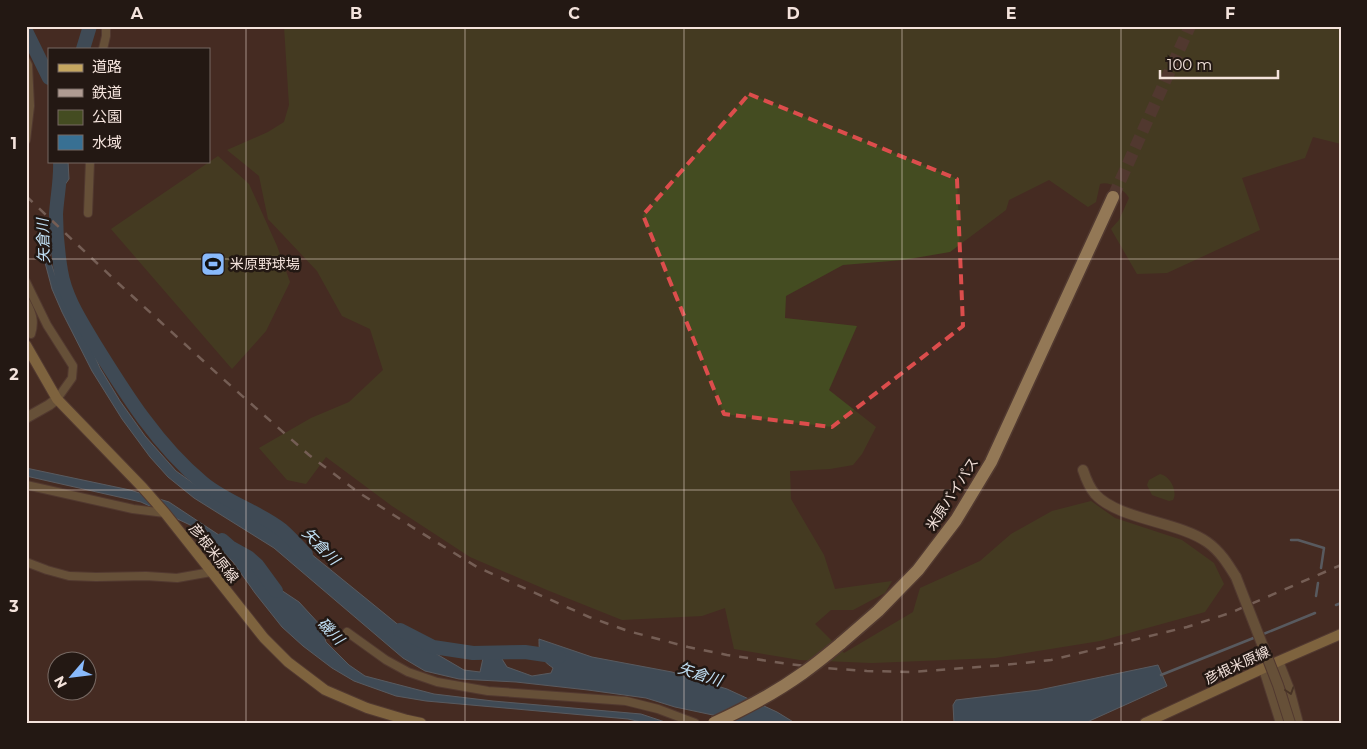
<svg xmlns="http://www.w3.org/2000/svg" width="1367" height="749" font-family="Montserrat,'Noto Sans JP',sans-serif">
  <rect width="100%" height="100%" fill="#452c22"/>
  <!-- green -->
  <path fill="#444c21" d="M284,26H1341V144L1313,137L1305,158L1242,178L1260,230L1167,273L1137,274L1111,229L1119,220L1129,198C1124,189 1109,181 1100,184L1096,202L1088,207L1049,180L1009,200L1006,210L950,252L903,260L843,265L786,296L785,318L857,326L829,390L876,427L862,454L853,465L830,469L790,471L791,499L824,555L835,589L892,581L885,593L853,610H831L815,624L844,653L913,612L920,588L980,561L1011,534L1052,511L1091,501L1115,518L1182,540L1214,563L1224,584L1205,612L1100,641L995,658L872,663L800,660L734,649L725,608L702,616L622,620L547,590L470,557L392,506L326,457L306,484L287,480L259,448L311,418L349,402L383,370L370,329L342,316L317,271L268,219L259,176L227,150L268,132L284,122L289,105Z
    M218,156L249,184L277,246L290,282L266,331L232,369L111,229Z
    M1160,474C1170,476 1178,491 1173,500L1169,501L1152,495L1147,485L1149,480Z"/>
  <!-- water -->
  <path fill="#387093" stroke="#7092a9" d="M61,161H68L69,179L64,186L63,198L59,207L55,248L49,257L59,286L79,328L89,342L100,368L120,401L145,436L176,471L210,495L273,527L310,553L428,649L464,670L480,672L483,658L492,647L501,650L502,659L507,667L532,676L551,673L553,668C540,659 539,654 539,639L592,657L672,672L727,689L777,712L795,723H731L727,718L675,707L646,698L588,690L516,682L459,679L425,671L403,658L274,548L194,498L168,477L150,457L122,419L92,371L62,312L52,289L43,255L46,247L56,184L62,173Z
    M26,468L130,490L169,502L222,537L272,584L299,602L321,626L326,642L349,665L365,676L434,694L493,701L641,714L668,723H646L628,719L426,701L396,696L354,681L332,668L303,646L282,627L255,593L233,562L203,531L141,502L26,476Z
    M1158,665L1167,686L1085,723H954L953,705L956,700L1039,690Z"/>
  <g fill="none" stroke-linecap="round" stroke-linejoin="round">
    <!-- stream -->
    <path stroke="#7092a9" stroke-width="2.5" d="M1291,540H1298L1324,548L1321,568
      M1316,596L1318,583
      M1336,605L1341,603
      M1261,635L1315,613
      M1161,675L1256,637"/>
    <!-- river -->
    <path stroke="#387093" stroke-width="14" d="M26,31L49,78
      M83,49L90,26
      M60,161C61,179 57,197 56,214C56,233 58,253 61,271C65,297 81,321 94,343C125,393 157,445 203,483C227,503 258,511 282,530C290,537 298,546 306,554
      M222,540L230,547L248,557L257,565L276,591
      M400,630L433,647L473,653L525,652L559,657"/>
    <!-- trunk-tunnel -->
    <path stroke="#5f473e" stroke-width="12" stroke-dasharray="12 6" stroke-linecap="butt" d="M1113,197L1190,26"/>
    <!-- minor casing -->
    <g stroke="#614940" stroke-width="10">
      <path id="minor" d="M103,49L106,36V26
        M26,61L28,65L30,106L26,140
        M88,213L90,161
        M26,282L47,325L73,366L72,378L57,399
        M26,302C32,313 35,321 31,334
        M26,485L133,509L165,513
        M26,562L47,570L69,576L96,577L146,576L177,578L211,572
        M347,632L386,660L408,672L437,682L488,691L626,701L658,709L695,723
        M1279,661L1290,689L1299,723
        M1263,669L1280,723"/>
    </g>
    <!-- tertiary casing -->
    <g stroke="#614940" stroke-width="12">
      <path id="tertiary" d="M26,418L49,405L57,399
        M1083,470C1086,479 1089,487 1095,494C1119,520 1177,521 1207,542C1220,551 1228,564 1236,577"/>
    </g>
    <!-- secondary casing -->
    <g stroke="#614940" stroke-width="12">
      <path id="secondary" d="M26,345L57,399L143,488L165,513L264,638L288,662L325,690L367,708L407,720L421,723
        M1145,723L1279,661L1341,634"/>
    </g>
    <!-- trunk casing -->
    <g stroke="#614940" stroke-width="15">
      <path id="trunk" d="M840,644L878,611L918,570L956,520L991,462L1113,197"/>
    </g>
    <!-- minor -->
    <use href="#minor" stroke="#8f7d52" stroke-width="8"/>
    <!-- tertiary -->
    <use href="#tertiary" stroke="#8f7d52" stroke-width="10"/>
    <!-- secondary -->
    <use href="#secondary" stroke="#c4a660" stroke-width="10"/>
    <!-- trunk -->
    <use href="#trunk" stroke="#f2d694" stroke-width="12"/>
    <!-- rail -->
    <path stroke="#af9b92" stroke-width="2.5" stroke-dasharray="9 9" stroke-linecap="butt" d="M26,196L118,283L222,378L309,455L358,492L420,532L477,567L589,617L628,631L688,647L727,655L789,664L823,668L867,671L912,672L1004,665L1051,660L1187,627L1230,613L1341,565"/>
    <!-- tertiary-bridge casing -->
    <g stroke="#614940" stroke-width="12" stroke-linecap="butt">
      <path id="tertiary-bridge" d="M1236,577L1278,685L1290,723"/>
    </g>
    <!-- trunk-bridge casing -->
    <g stroke="#614940" stroke-width="15" stroke-linecap="butt">
      <path id="trunk-bridge" d="M714,723C745,709 775,693 803,673C816,664 828,654 840,644"/>
    </g>
    <!-- tertiary-bridge -->
    <use href="#tertiary-bridge" stroke="#8f7d52" stroke-width="10"/>
    <!-- trunk-bridge -->
    <use href="#trunk-bridge" stroke="#f2d694" stroke-width="12"/>
  </g>
  <!-- one-way arrows -->
  <defs><path id="oneway-chevron" d="M-2-3.5L2.5 0L-2 3.5" fill="none" stroke-width="1.6" stroke-linecap="round" stroke-linejoin="round" transform="scale(1.25)"/></defs>
  <use stroke="#493b29" href="#oneway-chevron" transform="translate(1290 691) rotate(72)"/>
  <!-- marked area -->
  <path d="M0 0H1367V749H0ZM749,94L957,179L963,326L832,427L724,414L643,215Z" fill="#452c22" fill-opacity=".55" fill-rule="evenodd"/>
  <path fill="none" stroke="#dc4d4c" stroke-width="4" stroke-dasharray="10 6" stroke-linejoin="round" d="M749,94L957,179L963,326L832,427L724,414L643,215Z"/>
  <!-- grid -->
  <path fill="none" stroke="#f4e3dc" stroke-width="1" stroke-opacity="0.55" d="M246,26V723M465,26V723M684,26V723M902,26V723M1121,26V723M26,259H1341M26,490H1341"/>
  <!-- icons -->
  <defs>
    <g id="stadium-square" transform="scale(1.25)"><rect x="-9" y="-9" width="18" height="18" rx="4" fill="#89bafc" stroke="#231813"/><path d="M0-5a6.5 5 0 1 0 0 10a6.5 5 0 1 0 0-10ZM-3.5-1.8h7v3.6h-7Z" fill="#111"/></g>
  </defs>
  <g fill-rule="evenodd">
    <use href="#stadium-square" x="213" y="264"/>
  </g>
  <g text-anchor="middle" dominant-baseline="central" stroke-width="5" stroke-linejoin="round" paint-order="stroke">
    <!-- poi labels -->
    <g font-size="14" fill="#f4e3dc" stroke="#231813" text-anchor="start">
      <text x="230" y="264">米原野球場</text>
    </g>
    <!-- street labels -->
    <g font-size="14" fill="#f4e3dc" stroke="#231813">
      <text transform="translate(952 494) rotate(-57)">米原バイパス</text>
      <text transform="translate(214 553) rotate(52)">彦根米原線</text>
      <text transform="translate(1237 665) rotate(-25)">彦根米原線</text>
    </g>
    <!-- water labels -->
    <g font-size="15" font-style="italic" fill="#c2e2f7" stroke="#231813">
      <text transform="translate(43 241) rotate(-92)">矢倉川</text>
      <text transform="translate(321 546) rotate(45)">矢倉川</text>
      <text transform="translate(331 631) rotate(46)">磯川</text>
      <text transform="translate(700 674) rotate(18)">矢倉川</text>
    </g>
  </g>
  <!-- border -->
  <rect width="1367" height="749" fill="none" stroke="#231813" stroke-width="55"/>
  <!-- legend -->
  <rect x="48" y="48" width="162" height="115" fill="#231813" stroke="#776963"/>
  <rect x="58" y="64" width="25" height="8" fill="#c4a660" stroke="#776963"/>
  <text x="92" y="72" font-size="15" fill="#f4e3dc">道路</text>
  <rect x="58" y="89" width="25" height="8" fill="#af9b92" stroke="#776963"/>
  <text x="92" y="98" font-size="15" fill="#f4e3dc">鉄道</text>
  <rect x="58" y="110" width="25" height="15" fill="#444c21" stroke="#776963"/>
  <text x="92" y="122" font-size="15" fill="#f4e3dc">公園</text>
  <rect x="58" y="135" width="25" height="15" fill="#387093" stroke="#776963"/>
  <text x="92" y="148" font-size="15" fill="#f4e3dc">水域</text>
  <!-- north arrow -->
  <g transform="translate(72 676) rotate(242)"><circle r="24" fill="#231813" stroke="#776963"/>
  <path d="M0-4L9 19L0 12L-9 19Z" fill="#89bafc"/>
  <text y="-8" font-size="14" font-weight="bold" text-anchor="middle" fill="#f4e3dc">N</text>
  </g>
  <!-- scale -->
  <path d="M1160 70v8h118v-8" fill="none" stroke="#f4e3dc" stroke-width="2.5"/>
  <text x="1167" y="70" font-size="15" fill="#f4e3dc" stroke="#231813" stroke-width="4" paint-order="stroke">100 m</text>
  <rect x="28" y="28" width="1312" height="694" fill="none" stroke="#f4e3dc" stroke-width="2"/>
  <g font-size="16" text-anchor="middle" font-weight="bold" fill="#f4e3dc">
    <text x="137" y="19">A</text>
    <text x="356" y="19">B</text>
    <text x="574" y="19">C</text>
    <text x="793" y="19">D</text>
    <text x="1011" y="19">E</text>
    <text x="1230" y="19">F</text>
    <text x="14" y="149">1</text>
    <text x="14" y="380">2</text>
    <text x="14" y="612">3</text>
  </g>
</svg>
